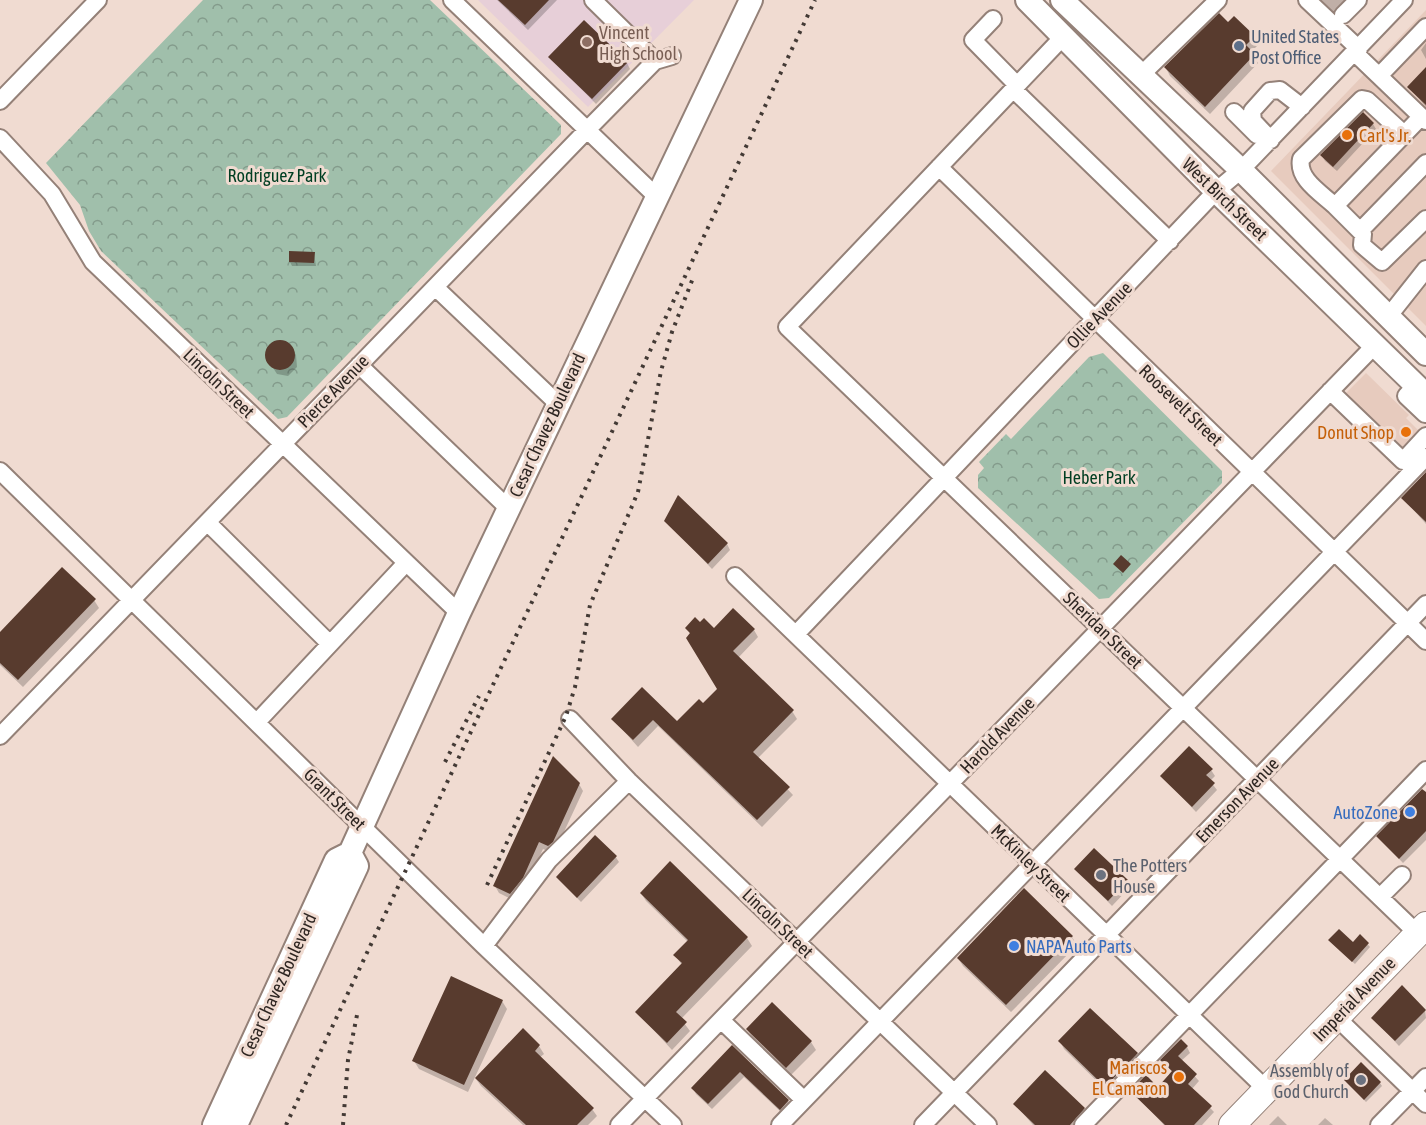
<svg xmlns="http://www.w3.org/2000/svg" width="1426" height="1125" font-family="'Asap Condensed',sans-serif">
  <defs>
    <pattern id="park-crowns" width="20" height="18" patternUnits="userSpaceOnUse" patternTransform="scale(1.5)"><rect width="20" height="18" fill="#a0bfab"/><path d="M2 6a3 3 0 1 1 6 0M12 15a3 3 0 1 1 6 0" fill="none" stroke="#839b8b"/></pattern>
  </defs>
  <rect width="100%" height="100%" fill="#f0dbd1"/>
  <!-- built -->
  <path fill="#e7cbbe" d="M1426,10V326L1271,171Z
    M1366,373L1409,415L1406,418L1420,432L1399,453L1342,397Z"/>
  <!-- education -->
  <path fill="#e7cfd8" d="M478,0H694L588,107Z"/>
  <!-- park -->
  <path fill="url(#park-crowns)" d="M203,0H430L561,125V134L287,417L278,419L101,251L89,231L80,205L46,163Z
    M1103,353L1222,471V483L1109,598L1099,599L978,488V475L984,468L979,462L1006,434L1011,439L1089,357Z"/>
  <!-- shadow -->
  <path fill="#0003" d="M497,0H557L528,30Z
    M1320,0H1347L1334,13Z
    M1228,24L1254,37L1258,45L1251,52L1258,63L1210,114L1170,76L1166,68Z
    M1426,43V59L1421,50Z
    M550,57L627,63L630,69L596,104Z
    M1426,69V107L1409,87Z
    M1373,124L1376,129L1337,171L1325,161L1322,155Z
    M314,253L316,266H292L290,262Z
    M281,341L292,348L296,355L297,367L288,376L277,374L266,357L270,346Z
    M1426,474V524L1403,498Z
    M666,521L727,544L730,550L712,569Z
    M94,600L99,608L23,687L0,665V634Z
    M687,628L754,630L758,637L738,658L792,711L797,719L758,758L793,795L762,827L658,726L638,747L613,719L642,690L677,723L703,705L718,689Z
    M1211,770L1215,776L1210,781L1217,790L1196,812L1162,776Z
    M579,784L583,791L556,849L552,853L543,849L526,885L515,901L499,893L495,886Z
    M1426,795V840L1403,863L1378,837Z
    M1094,850L1130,887L1112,906L1076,869Z
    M615,856L619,862L581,902L558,878Z
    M641,893L747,938L752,946L681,1019L690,1031L672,1050L637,1012L682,965L675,955L688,942L646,901Z
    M1360,936L1370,947L1355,964L1332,943L1353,944Z
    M1072,937L1077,945L1011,1012L963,966L958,958Z
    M502,1001L507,1009L468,1092L419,1069L414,1061Z
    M772,1004L811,1042L816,1050L791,1075L752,1037L747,1029Z
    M1425,1010L1426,1018L1399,1046L1373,1018Z
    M523,1030L539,1046L544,1054L539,1058L592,1109L597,1116L588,1125H523L481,1086L476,1079Z
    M1060,1041L1136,1054L1141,1062L1110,1094L1064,1049Z
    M1187,1047L1190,1053L1181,1061L1199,1081L1192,1089L1214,1112L1202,1125H1164L1132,1091L1158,1089L1173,1073L1162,1060Z
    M732,1048L788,1101L791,1107L784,1115L744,1077L712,1109L696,1094L693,1088Z
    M1348,1083H1380L1382,1086L1366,1102Z
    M1015,1104L1083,1109L1088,1117L1081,1125H1033Z
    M1278,1116L1287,1125H1269Z
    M1325,1118L1333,1125H1318Z"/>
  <!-- building -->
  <path fill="#583b2e" d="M498,0H549L525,25Z
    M1219,13L1228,22L1234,16L1255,36L1246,45L1255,54L1205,107L1164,67Z
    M584,20L628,62L592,99L548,57Z
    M1426,67V105L1407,87Z
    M1363,112L1374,123L1333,167L1320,155Z
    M289,251L315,252L314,263L289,262Z
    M265 355a15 15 0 1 1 30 0a15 15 0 1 1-30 0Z
    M1426,472V522L1401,498Z
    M678,495L728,543L708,564L664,521Z
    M1121,555L1131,564L1123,573L1113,564Z
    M62,567L96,599L18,680L0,663V632Z
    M733,608L755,629L733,651L794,710L753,752L790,787L757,820L653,720L633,740L611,719L642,687L677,721L699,699L703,703L717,689L686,638L690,633L685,628L695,617L700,622L704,618L714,628Z
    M1189,746L1213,769L1206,775L1215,783L1192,807L1160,776Z
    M553,756L580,783L553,842L548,846L539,842L523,878L510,894L493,886Z
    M1422,789L1426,792V831L1399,859L1376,836Z
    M595,835L617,856L577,898L556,877Z
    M1094,848L1128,880L1108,901L1074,869Z
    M670,861L748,937L676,1012L687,1022L667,1043L635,1012L682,963L673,955L688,940L640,893Z
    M1024,888L1073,936L1006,1005L957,958Z
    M1339,929L1353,942L1360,934L1369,943L1352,962L1328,940Z
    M451,976L503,1000L464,1085L412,1061Z
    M1402,985L1426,1010L1395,1041L1371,1018Z
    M772,1002L812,1041L786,1068L746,1029Z
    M1090,1008L1138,1053L1105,1087L1058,1041Z
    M523,1028L540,1045L535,1051L594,1108L577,1125H526L475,1078Z
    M1181,1039L1188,1046L1178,1056L1197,1074L1188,1084L1212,1106L1194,1125H1165L1130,1091L1146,1075L1158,1087L1172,1071L1160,1060Z
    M732,1045L789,1100L780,1110L740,1072L708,1104L691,1088Z
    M1361,1062L1381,1082L1364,1100L1344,1080Z
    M1045,1070L1085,1108L1070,1125H1035L1013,1104Z"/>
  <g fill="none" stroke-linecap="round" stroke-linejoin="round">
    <!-- minor casing -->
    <g stroke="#948178" stroke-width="20">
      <path id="minor" d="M452,0L656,196
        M593,0L655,61
        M1307,0L1359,49
        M1343,15L1358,0
        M993,19L973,40L1017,85
        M1062,38L787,327L1418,934
        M1355,53L1426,121
        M1141,75L1218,0
        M1379,76L1426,27
        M1013,89L1170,241
        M0,101L98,0
        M1234,112L1257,135
        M1421,117L1335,206L1363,234L1362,245L1382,262L1426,219
        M0,138L52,194L93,262L459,613
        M1271,140L1253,121L1252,111L1270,91L1280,90L1302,107
        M939,167L1426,641
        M1335,206C1321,193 1297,179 1301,159L1362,99L1367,100L1404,134
        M1360,231L1426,163
        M435,287L557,403
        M1388,317L1426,269
        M359,365L508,508
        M1416,385L1406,396L1425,414
        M1330,391L1403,461L1426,436
        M0,471L484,946L673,1125
        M208,523L330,644
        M735,576L1267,1090
        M797,633L1216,191L1241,170L1404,0
        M570,719L629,781L988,1125
        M257,722L406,563
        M0,736L587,130L655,61L672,56
        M1380,897L1402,875
        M484,946L549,860L629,781
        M1337,1018L1426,1104
        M721,1020L804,1100
        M619,1125L1375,345
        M780,1125L1426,457
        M923,1125L1426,604
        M1083,1125L1426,770
        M1379,1125L1426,1077"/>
    </g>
    <!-- major casing -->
    <g stroke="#948178" stroke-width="26">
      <path id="major" d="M1027,0L1216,191L1426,395
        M1062,0L1241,170L1426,354
        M214,1125L336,860L350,853L459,613L751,0
        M236,1125L357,866L350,853"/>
    </g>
    <!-- highway casing -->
    <g stroke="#948178" stroke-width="28">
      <path id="highway" d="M1232,1125L1426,925"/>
    </g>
    <!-- minor -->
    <use href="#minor" stroke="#fff" stroke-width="16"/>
    <!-- major -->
    <use href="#major" stroke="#fff" stroke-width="22"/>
    <!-- highway -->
    <use href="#highway" stroke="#fff" stroke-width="26"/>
    <!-- rail -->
    <path stroke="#433a35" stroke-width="4" stroke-dasharray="3 6" stroke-linecap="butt" d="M445,762L479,696
      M487,885L566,716L575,687L590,605L638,492L661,371L672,332L693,278
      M286,1125L815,0
      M343,1125L348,1060L357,1015"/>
  </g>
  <!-- markers -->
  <circle fill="#8d6e63" stroke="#f0dbd1" stroke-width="2" cx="587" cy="42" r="6"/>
  <circle fill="#5c6f8a" stroke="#f0dbd1" stroke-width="2" cx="1239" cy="46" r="6"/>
  <g fill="#e8710a" stroke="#f0dbd1" stroke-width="2">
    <circle cx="1347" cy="135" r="6"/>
    <circle cx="1406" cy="432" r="6"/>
    <circle cx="1179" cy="1077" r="6"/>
  </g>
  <g fill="#3f7fe0" stroke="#f0dbd1" stroke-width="2">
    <circle cx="1410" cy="812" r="6"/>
    <circle cx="1014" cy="946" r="6"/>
  </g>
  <g fill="#6b7280" stroke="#f0dbd1" stroke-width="2">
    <circle cx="1101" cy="875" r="6"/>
    <circle cx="1361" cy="1080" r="6"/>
  </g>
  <g text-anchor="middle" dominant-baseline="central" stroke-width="6" stroke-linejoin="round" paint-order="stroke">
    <!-- education labels -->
    <g font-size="18" fill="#785e54" stroke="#f0dbd1" text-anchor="start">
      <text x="599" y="32">Vincent<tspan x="599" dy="21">High School</tspan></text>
    </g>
    <!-- service labels -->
    <g font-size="18" fill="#4e5e75" stroke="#f0dbd1" text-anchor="start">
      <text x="1251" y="36">United States<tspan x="1251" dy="21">Post Office</tspan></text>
    </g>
    <!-- food labels -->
    <g font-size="18" fill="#c56008" stroke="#f0dbd1" text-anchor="end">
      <text x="1359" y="135" text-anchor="start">Carl's Jr.</text>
      <text x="1394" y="432">Donut Shop</text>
      <text x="1167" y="1067">Mariscos<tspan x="1167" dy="21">El Camaron</tspan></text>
    </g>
    <!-- park labels -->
    <g font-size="18" fill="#003e22" stroke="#f0dbd1">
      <text x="277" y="175">Rodriguez Park</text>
      <text x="1099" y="477">Heber Park</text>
    </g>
    <!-- street labels -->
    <g font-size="18" fill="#2e2622" stroke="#f0dbd1">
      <text transform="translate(1225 199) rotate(44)">West Birch Street</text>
      <text transform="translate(1099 315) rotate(-46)">Ollie Avenue</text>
      <text transform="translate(219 383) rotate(44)">Lincoln Street</text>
      <text transform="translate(333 391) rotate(-46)">Pierce Avenue</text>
      <text transform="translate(1181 405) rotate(44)">Roosevelt Street</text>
      <text transform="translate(547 425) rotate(-65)">Cesar Chavez Boulevard</text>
      <text transform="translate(1103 630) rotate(44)">Sheridan Street</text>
      <text transform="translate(997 735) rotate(-46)">Harold Avenue</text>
      <text transform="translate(335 799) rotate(45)">Grant Street</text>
      <text transform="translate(1237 800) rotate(-46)">Emerson Avenue</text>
      <text transform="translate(1031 863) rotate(44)">McKinley Street</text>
      <text transform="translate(778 923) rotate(44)">Lincoln Street</text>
      <text transform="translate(278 985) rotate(-65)">Cesar Chavez Boulevard</text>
      <text transform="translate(1354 999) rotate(-46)">Imperial Avenue</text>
    </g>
    <!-- shop labels -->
    <g font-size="18" fill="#366cbe" stroke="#f0dbd1" text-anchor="end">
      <text x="1398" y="812">AutoZone</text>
      <text x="1026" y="946" text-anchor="start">NAPA Auto Parts</text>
    </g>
    <!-- worship labels -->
    <g font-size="18" fill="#5b616d" stroke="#f0dbd1" text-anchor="start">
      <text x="1113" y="865">The Potters<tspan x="1113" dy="21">House</tspan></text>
      <text x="1349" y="1070" text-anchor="end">Assembly of<tspan x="1349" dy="21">God Church</tspan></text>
    </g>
  </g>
</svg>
